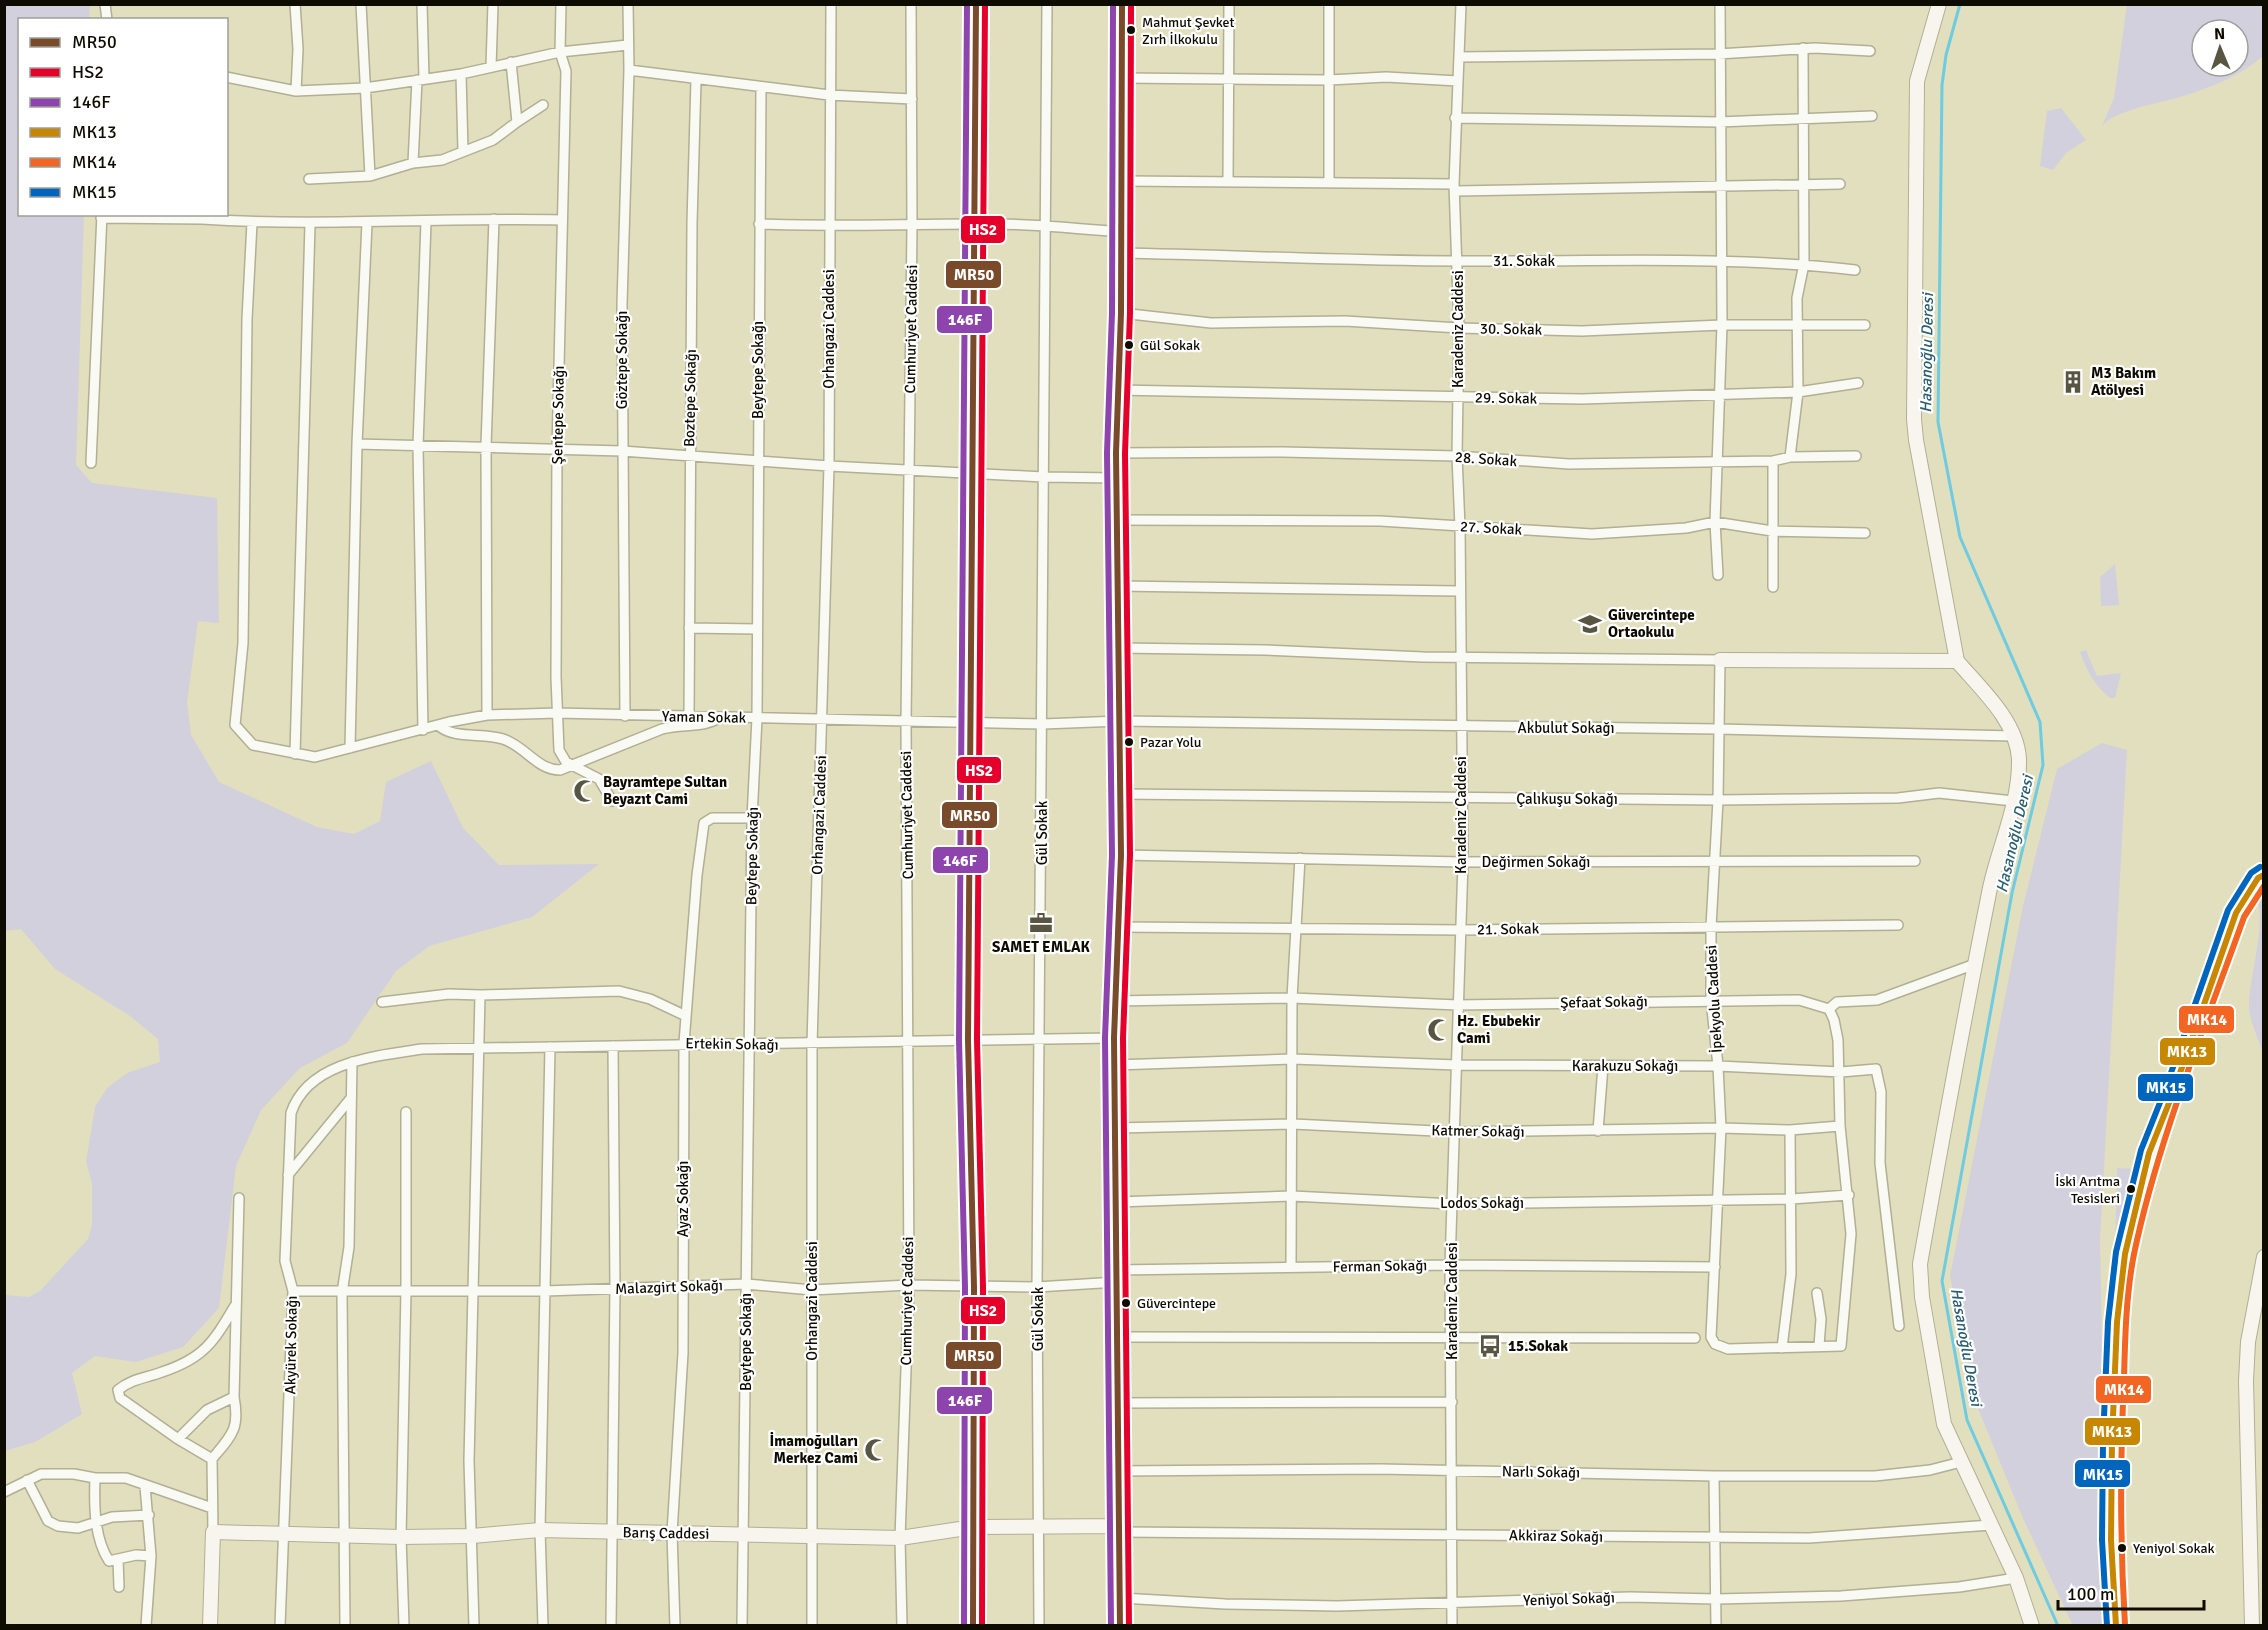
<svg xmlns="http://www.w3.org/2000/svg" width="2268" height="1630" font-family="Signika,sans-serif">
  <rect width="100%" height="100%" fill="#e1dfbd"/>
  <!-- green -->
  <path fill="#d2d0dd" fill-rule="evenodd" d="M5,4L90,5L89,19L20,20V214L84,215L76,465L92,483L217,498L219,623L198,621L187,702L191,735L219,782L317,827L354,834L380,821L386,782L431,761L463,828L499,865L599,864L532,917L429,946L396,971L347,1043L300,1068L261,1110L236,1166L219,1308L183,1347L136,1362L95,1356L72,1373L82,1414L35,1442L5,1451V1295L29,1297L40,1291L88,1239L92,1225V1183L86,1162L95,1107L107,1088L127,1073L160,1062L158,1039L130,1016L55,969L21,929L5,931Z
    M2127,4L2263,5V56C2240,76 2210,88 2180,97C2161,103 2114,110 2102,126L2114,98ZM2202,30H2238V66H2202Z
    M2061,108L2086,140L2066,153L2053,170L2040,166L2047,111Z
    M2115,564L2119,605L2101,606L2100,577Z
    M2086,650L2097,676L2121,673L2115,698H2110C2094,685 2087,671 2080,652Z
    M2102,743L2127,750L2100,1240L2107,1625L2073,1626L2022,1516L1977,1406L1950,1276L2023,906L2057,769Z
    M2263,893V1053C2258,1037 2249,1021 2249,1004C2249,979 2268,916 2256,900Z
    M2117,1168L2137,1169L2118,1255H2115Z"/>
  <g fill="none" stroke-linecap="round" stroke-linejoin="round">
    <!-- stream -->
    <path stroke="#6ecbe0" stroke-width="3" d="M1960,4L1946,55L1942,85L1938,422L1960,537L2040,722L2043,765L2012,893L1942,1281L1967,1420L2058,1626"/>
    <!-- street casing -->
    <g stroke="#b1af94" stroke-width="12">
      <path id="street" d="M105,4L107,20
        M295,4L298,49L296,91
        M361,4L370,176
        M422,4L424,79
        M561,4L560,52L566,71L557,451L556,677L559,750L566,762L599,779L612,801
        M1459,57L1718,54L1815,48L1870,51
        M491,67L493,4
        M629,70L829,95L912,99
        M461,74L463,151
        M226,77L296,91L365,88L461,74L560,52L628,45
        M1122,78L1329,80L1386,77L1458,81
        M1455,118L1719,122L1872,116
        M517,122L543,105
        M413,163L417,80
        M309,179L370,176L413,163L442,160L493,140L517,122L511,62
        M1121,181L1454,184
        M1228,182L1229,4
        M1329,183V4
        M1456,191L1840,184
        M200,214L202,219C322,227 441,217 561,220
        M101,218L202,219
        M252,223L247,319L243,643L235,725L253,745L315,757L449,722L487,715L557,713L1043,724L1120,721L1719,729L2013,736
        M759,224C831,227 902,224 974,224C1023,223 1072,228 1121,232
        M1120,253C1234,255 1347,261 1461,261C1592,262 1724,255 1855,270
        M1121,313L1211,323L1345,321L1459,328L1582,331L1722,325H1865
        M1117,390L1582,399L1798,392L1858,383
        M357,444L622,451L829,466L1043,477L1116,478
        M1116,453L1283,452L1457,456L1569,464L1773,461L1790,457L1856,456
        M1790,457L1798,392L1797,298L1804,264L1803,48
        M91,463L102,214
        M1116,520L1380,521L1592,534L1686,528L1715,522L1772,531L1865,533
        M1718,575L1715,522L1722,325L1720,4
        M1118,586L1459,591
        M1773,587V461
        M689,628L757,629
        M1118,648L1264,650L1423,657L1720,660L1718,800L1711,927V1000L1718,1066L1721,1128L1711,1337L1715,1344L1728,1349L1841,1346L1851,1234L1840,1126L1838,1040L1834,1020L1829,1009
        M487,715L486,446L494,219
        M625,716L622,304L629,70L628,4
        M689,717L692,223L696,80
        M438,725C454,740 483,732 503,739C525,746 537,770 560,770L662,729C683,723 702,729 721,717
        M423,730L418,446L426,222
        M350,748L357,444L367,223
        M295,754L310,224
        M1121,794L1718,800L1898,798L1939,793L2013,801
        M1121,855L1463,862L1915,861
        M1118,927L1460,930L1898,925
        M1115,1001L1292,998L1458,1005L1799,1000L1829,1009
        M382,1002L449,994L480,995
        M1829,1009L1837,1002L1877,1000L1975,964
        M1115,1065L1293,1059L1457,1065L1718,1066L1841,1072L1876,1069L1881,1092L1880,1163L1899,1326
        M1116,1128L1293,1124L1456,1132L1721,1128L1790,1130L1840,1126
        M1598,1131L1603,1066
        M288,1175L351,1098
        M1116,1202L1292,1196L1453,1204L1791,1199L1849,1195
        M1291,1267L1292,998L1300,858
        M1117,1270L1450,1265L1715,1267
        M293,1291H545L746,1284L812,1290L909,1285L1037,1287L1117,1282
        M1817,1293L1821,1319L1819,1346
        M1118,1337L1695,1338
        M1782,1348L1791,1274L1790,1130
        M1118,1403L1452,1402
        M178,1439L207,1410L234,1397
        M212,1459C232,1435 240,1429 234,1397L239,1198
        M1119,1471L1380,1469L1714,1476H1875L1930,1470L1961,1462
        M1714,1476L1716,1626
        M95,1478C94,1505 94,1538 109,1561L136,1555L151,1556
        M27,1480L48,1521L58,1526L78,1528L112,1517L149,1515
        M145,1486L151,1556L146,1626
        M4,1492L41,1474H74L95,1478H126L212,1508
        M213,1532L212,1459L178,1439L120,1398L118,1390C131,1379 146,1378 162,1372C205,1358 214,1341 236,1304
        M1120,1532L1809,1538L1991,1525
        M118,1559L119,1587
        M1121,1598L1225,1604L1337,1606L1630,1597L1716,1599L1841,1596L1959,1587L2016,1578
        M280,1626L293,1291L285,1261L291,1113C308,1062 375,1056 422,1049L1114,1038
        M345,1626L342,1293L349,1247L352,1062
        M404,1626L401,1537L406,1291V1112
        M474,1626L469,1461L480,995L619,991L650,999L686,1016
        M543,1626L540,1530L550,1047
        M611,1626L615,1289L613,1046
        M675,1626L672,1533L683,1353L684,1043L697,875L704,823L712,818H752
        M742,1626L752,818L757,718L761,87
        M812,1626V1044L829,466L831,4
        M902,1626L900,1538L909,1285L906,722L912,226L911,4
        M1039,1626L1037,1287L1047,4
        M1452,1626L1450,1265L1463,862L1460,527L1457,456L1459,328L1454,184L1461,4"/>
    </g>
    <!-- secondary casing -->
    <g stroke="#b1af94" stroke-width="16">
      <path id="secondary" d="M1939,4L1917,81L1914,419L1916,440L1957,661
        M1720,660L1957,661C1980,688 2017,721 2019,759C2020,803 1999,846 1990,888C1965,1013 1942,1139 1920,1264L1922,1297L1944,1424L2016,1578L2032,1626
        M210,1626L213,1532L401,1537L472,1536L540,1530L900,1538L973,1527L1120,1526
        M973,1626L974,1287L968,1040L976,4
        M1120,1626L1114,1038L1121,855L1116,453L1121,313L1122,4
        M2116,1626L2111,1540L2112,1441L2117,1322L2125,1254L2149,1153L2173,1093L2236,913L2258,878L2264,875
        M2252,1626L2246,1381L2248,1342L2264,1257"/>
    </g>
    <!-- street -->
    <use href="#street" stroke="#fafaf5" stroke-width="9"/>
    <!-- secondary -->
    <use href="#secondary" stroke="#f8f5ef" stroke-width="14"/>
    <!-- bus-1 casing -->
    <g stroke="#fff" stroke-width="10">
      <path id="bus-1" d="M973,1626L974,1287L968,1040L976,4
        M1120,1626L1114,1038L1121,855L1116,453L1121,313L1122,4"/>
    </g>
    <!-- bus-2 casing -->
    <g stroke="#fff" stroke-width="10">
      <path id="bus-2" d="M982,1626L983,1287L977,1040L985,4
        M1129,1626L1123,1038L1130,855L1125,453L1130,313L1131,4"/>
    </g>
    <!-- bus-3 casing -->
    <g stroke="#fff" stroke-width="10">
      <path id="bus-3" d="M964,1626L965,1287L959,1040L967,4
        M1111,1626L1105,1038L1112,855L1107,453L1112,313L1113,4"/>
    </g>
    <!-- bus-4 casing -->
    <g stroke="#fff" stroke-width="10">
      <path id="bus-4" d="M2116,1626L2111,1540L2112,1441L2117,1322L2125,1254L2149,1153L2173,1093L2236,913L2258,878L2264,875"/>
    </g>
    <!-- bus-5 casing -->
    <g stroke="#fff" stroke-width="10">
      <path id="bus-5" d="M2125,1625C2120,1543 2120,1462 2124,1380C2125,1338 2126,1295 2134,1254C2158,1139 2205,1027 2244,917L2264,886"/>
    </g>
    <!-- bus-6 casing -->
    <g stroke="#fff" stroke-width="10">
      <path id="bus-6" d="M2107,1626L2102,1540L2103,1441L2108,1322L2116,1252L2141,1150L2165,1090L2228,910L2251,873L2260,867"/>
    </g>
    <!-- bus-1 -->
    <use href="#bus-1" stroke="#7a4b2a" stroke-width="6"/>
    <!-- bus-2 -->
    <use href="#bus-2" stroke="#e4002b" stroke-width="6"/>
    <!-- bus-3 -->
    <use href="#bus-3" stroke="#8e44ad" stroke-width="6"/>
    <!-- bus-4 -->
    <use href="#bus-4" stroke="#c88700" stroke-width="6"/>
    <!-- bus-5 -->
    <use href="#bus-5" stroke="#f26522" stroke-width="6"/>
    <!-- bus-6 -->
    <use href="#bus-6" stroke="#0065bd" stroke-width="6"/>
  </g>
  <!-- icons -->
  <defs>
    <g id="building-bare" transform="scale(1.8)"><path d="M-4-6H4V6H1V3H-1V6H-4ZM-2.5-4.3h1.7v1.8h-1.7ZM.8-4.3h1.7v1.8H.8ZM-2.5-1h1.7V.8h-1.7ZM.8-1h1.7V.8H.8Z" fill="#585642" stroke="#fff" stroke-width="2.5" paint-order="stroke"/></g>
    <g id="school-bare" transform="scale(1.8)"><path d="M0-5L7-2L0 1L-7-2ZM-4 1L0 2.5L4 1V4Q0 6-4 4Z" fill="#585642" stroke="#fff" stroke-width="2.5" paint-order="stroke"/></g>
    <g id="mosque-bare" transform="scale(1.8)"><path d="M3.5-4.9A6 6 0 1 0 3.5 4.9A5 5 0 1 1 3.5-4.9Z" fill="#585642" stroke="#fff" stroke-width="2.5" paint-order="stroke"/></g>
    <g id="office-bare" transform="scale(1.8)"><path d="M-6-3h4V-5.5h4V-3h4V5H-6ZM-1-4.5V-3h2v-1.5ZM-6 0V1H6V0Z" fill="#585642" stroke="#fff" stroke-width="2.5" paint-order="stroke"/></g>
    <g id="bus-bare" transform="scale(1.8)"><path d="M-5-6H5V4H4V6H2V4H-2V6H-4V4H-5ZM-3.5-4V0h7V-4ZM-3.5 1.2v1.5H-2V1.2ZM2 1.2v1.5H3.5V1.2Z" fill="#585642" stroke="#fff" stroke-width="2.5" paint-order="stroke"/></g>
  </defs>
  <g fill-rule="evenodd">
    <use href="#building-bare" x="2073" y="382"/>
    <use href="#school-bare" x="1590" y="624"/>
    <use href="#mosque-bare" x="585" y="791"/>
    <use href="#office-bare" x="1041" y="923"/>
    <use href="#mosque-bare" x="1439" y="1030"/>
    <use href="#bus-bare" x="1490" y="1346"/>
    <use href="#mosque-bare" x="876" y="1450"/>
  </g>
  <!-- markers -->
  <g fill="#0e0c00" stroke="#fff" stroke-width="2">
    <circle cx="1131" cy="30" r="5"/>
    <circle cx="1129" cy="345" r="5"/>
    <circle cx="1129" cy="742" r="5"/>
    <circle cx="2131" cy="1189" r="5"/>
    <circle cx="1126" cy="1303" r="5"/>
    <circle cx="2122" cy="1548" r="5"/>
  </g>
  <g text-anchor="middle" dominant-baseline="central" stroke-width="4.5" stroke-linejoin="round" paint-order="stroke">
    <!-- bus labels -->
    <g font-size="14" fill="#0e0c00" stroke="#fff" text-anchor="start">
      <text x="1142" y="22">Mahmut Şevket<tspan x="1142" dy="17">Zırh İlkokulu</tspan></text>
      <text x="1140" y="345">Gül Sokak</text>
      <text x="1140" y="742">Pazar Yolu</text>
      <text x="2120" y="1181" text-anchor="end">İski Arıtma<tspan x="2120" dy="17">Tesisleri</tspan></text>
      <text x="1137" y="1303">Güvercintepe</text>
      <text x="2133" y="1548">Yeniyol Sokak</text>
    </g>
    <!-- street labels -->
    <g font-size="15" fill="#0e0c00" stroke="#fff">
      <text x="1524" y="261">31. Sokak</text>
      <text transform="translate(829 329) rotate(-90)">Orhangazi Caddesi</text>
      <text transform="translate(911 329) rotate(-89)">Cumhuriyet Caddesi</text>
      <text transform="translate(1458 329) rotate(-90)">Karadeniz Caddesi</text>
      <text transform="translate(1511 329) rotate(1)">30. Sokak</text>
      <text transform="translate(622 360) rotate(-90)">Göztepe Sokağı</text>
      <text transform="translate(758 370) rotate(-90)">Beytepe Sokağı</text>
      <text transform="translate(690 398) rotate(-89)">Boztepe Sokağı</text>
      <text transform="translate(1506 398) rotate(1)">29. Sokak</text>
      <text transform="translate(558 415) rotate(-89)">Şentepe Sokağı</text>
      <text transform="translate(1486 459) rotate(4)">28. Sokak</text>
      <text transform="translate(1491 528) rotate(3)">27. Sokak</text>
      <text transform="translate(704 717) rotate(1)">Yaman Sokak</text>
      <text x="1566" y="728">Akbulut Sokağı</text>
      <text x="1567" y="799">Çalıkuşu Sokağı</text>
      <text transform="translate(819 815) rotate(-88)">Orhangazi Caddesi</text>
      <text transform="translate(907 815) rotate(-91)">Cumhuriyet Caddesi</text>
      <text transform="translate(1461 815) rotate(-90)">Karadeniz Caddesi</text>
      <text transform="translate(1042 833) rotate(-90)">Gül Sokak</text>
      <text transform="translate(752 856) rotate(-89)">Beytepe Sokağı</text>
      <text x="1536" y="862">Değirmen Sokağı</text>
      <text transform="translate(1508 929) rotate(-1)">21. Sokak</text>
      <text transform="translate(1714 999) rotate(-93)">İpekyolu Caddesi</text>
      <text transform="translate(1604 1002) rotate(-1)">Şefaat Sokağı</text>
      <text transform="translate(732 1044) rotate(1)">Ertekin Sokağı</text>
      <text x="1625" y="1066">Karakuzu Sokağı</text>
      <text transform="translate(1478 1131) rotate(1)">Katmer Sokağı</text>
      <text transform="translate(683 1199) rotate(-90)">Ayaz Sokağı</text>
      <text x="1482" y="1203">Lodos Sokağı</text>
      <text transform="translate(1380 1266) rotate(-1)">Ferman Sokağı</text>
      <text transform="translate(669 1287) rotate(-2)">Malazgirt Sokağı</text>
      <text transform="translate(812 1301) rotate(-90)">Orhangazi Caddesi</text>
      <text transform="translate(907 1301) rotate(-89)">Cumhuriyet Caddesi</text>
      <text transform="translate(1452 1301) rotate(-90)">Karadeniz Caddesi</text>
      <text transform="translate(1038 1319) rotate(-90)">Gül Sokak</text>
      <text transform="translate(746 1342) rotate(-90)">Beytepe Sokağı</text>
      <text transform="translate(291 1345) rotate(-89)">Akyürek Sokağı</text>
      <text transform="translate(1541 1472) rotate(1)">Narlı Sokağı</text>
      <text transform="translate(666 1533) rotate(1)">Barış Caddesi</text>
      <text transform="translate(1556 1536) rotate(1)">Akkiraz Sokağı</text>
      <text transform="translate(1569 1599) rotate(-2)">Yeniyol Sokağı</text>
    </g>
    <!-- poi labels -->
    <g font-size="15" font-weight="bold" fill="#0e0c00" stroke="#fff" text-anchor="start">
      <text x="2091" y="373">M3 Bakım<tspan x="2091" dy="17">Atölyesi</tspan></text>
      <text x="1608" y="615">Güvercintepe<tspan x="1608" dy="17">Ortaokulu</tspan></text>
      <text x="603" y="782">Bayramtepe Sultan<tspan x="603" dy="17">Beyazıt Cami</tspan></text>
      <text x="1041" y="947" text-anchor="middle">SAMET EMLAK</text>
      <text x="1457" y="1021">Hz. Ebubekir<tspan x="1457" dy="17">Cami</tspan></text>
      <text x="1508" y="1346">15.Sokak</text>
      <text x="858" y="1441" text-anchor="end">İmamoğulları<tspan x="858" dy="17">Merkez Cami</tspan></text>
    </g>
    <!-- water labels -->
    <g font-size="16" font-style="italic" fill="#2a5e71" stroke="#fff">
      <text transform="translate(1927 353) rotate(-89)">Hasanoğlu Deresi</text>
      <text transform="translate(2015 834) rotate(-77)">Hasanoğlu Deresi</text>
      <text transform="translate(1966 1347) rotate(80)">Hasanoğlu Deresi</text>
    </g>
  </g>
  <g stroke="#fff" stroke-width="2">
    <rect x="960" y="215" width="46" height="29" rx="6" fill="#e4002b"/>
    <rect x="945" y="260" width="57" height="29" rx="6" fill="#7a4b2a"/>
    <rect x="936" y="305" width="57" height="29" rx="6" fill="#8e44ad"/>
    <rect x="956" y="756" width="46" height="28" rx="6" fill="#e4002b"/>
    <rect x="941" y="801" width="57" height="28" rx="6" fill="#7a4b2a"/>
    <rect x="932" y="846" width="57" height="28" rx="6" fill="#8e44ad"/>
    <rect x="2178" y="1005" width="57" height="29" rx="6" fill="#f26522"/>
    <rect x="2159" y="1037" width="57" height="29" rx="6" fill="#c88700"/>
    <rect x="2137" y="1073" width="57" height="29" rx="6" fill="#0065bd"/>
    <rect x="960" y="1296" width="46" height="29" rx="6" fill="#e4002b"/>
    <rect x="945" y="1341" width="57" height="29" rx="6" fill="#7a4b2a"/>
    <rect x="2095" y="1375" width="57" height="29" rx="6" fill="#f26522"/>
    <rect x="936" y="1386" width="57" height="29" rx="6" fill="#8e44ad"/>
    <rect x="2084" y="1417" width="57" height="29" rx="6" fill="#c88700"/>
    <rect x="2074" y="1459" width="57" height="29" rx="6" fill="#0065bd"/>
  </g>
  <g font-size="16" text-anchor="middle" font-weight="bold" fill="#fff">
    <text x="983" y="235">HS2</text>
    <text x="974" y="280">MR50</text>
    <text x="965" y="325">146F</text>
    <text x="979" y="776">HS2</text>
    <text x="970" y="821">MR50</text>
    <text x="960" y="866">146F</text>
    <text x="2207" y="1025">MK14</text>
    <text x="2187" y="1057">MK13</text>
    <text x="2166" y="1093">MK15</text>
    <text x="983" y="1316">HS2</text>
    <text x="974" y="1361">MR50</text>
    <text x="2124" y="1395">MK14</text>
    <text x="965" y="1406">146F</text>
    <text x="2112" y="1437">MK13</text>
    <text x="2103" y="1480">MK15</text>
  </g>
  <!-- border -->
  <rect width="2268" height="1630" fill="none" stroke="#0e0c00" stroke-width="12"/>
  <!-- legend -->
  <rect x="18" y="18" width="210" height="198" fill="#ffffff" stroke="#9f9e99" stroke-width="1.5"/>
  <rect x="30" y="38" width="30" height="9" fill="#7a4b2a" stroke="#9f9e99" stroke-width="1.5"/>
  <text x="72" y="48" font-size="18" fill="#0e0c00">MR50</text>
  <rect x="30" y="68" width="30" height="9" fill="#e4002b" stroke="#9f9e99" stroke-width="1.5"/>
  <text x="72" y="78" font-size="18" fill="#0e0c00">HS2</text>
  <rect x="30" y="98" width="30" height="9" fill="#8e44ad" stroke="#9f9e99" stroke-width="1.5"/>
  <text x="72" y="108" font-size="18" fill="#0e0c00">146F</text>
  <rect x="30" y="128" width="30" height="9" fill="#c88700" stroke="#9f9e99" stroke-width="1.5"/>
  <text x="72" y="138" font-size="18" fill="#0e0c00">MK13</text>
  <rect x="30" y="158" width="30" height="9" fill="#f26522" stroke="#9f9e99" stroke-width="1.5"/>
  <text x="72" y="168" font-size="18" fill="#0e0c00">MK14</text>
  <rect x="30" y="188" width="30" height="9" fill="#0065bd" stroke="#9f9e99" stroke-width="1.5"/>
  <text x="72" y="198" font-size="18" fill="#0e0c00">MK15</text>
  <!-- north arrow -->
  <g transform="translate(2220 48) rotate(358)"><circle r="28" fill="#ffffff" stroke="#9f9e99" stroke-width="1.5"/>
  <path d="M0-4.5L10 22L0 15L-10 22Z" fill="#585642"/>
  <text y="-9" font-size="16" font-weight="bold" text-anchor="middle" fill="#0e0c00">N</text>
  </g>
  <!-- scale -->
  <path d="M2058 1600v9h146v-9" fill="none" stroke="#0e0c00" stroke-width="3"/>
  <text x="2067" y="1600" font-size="18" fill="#0e0c00" stroke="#ffffff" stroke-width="4.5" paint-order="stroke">100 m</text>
</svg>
